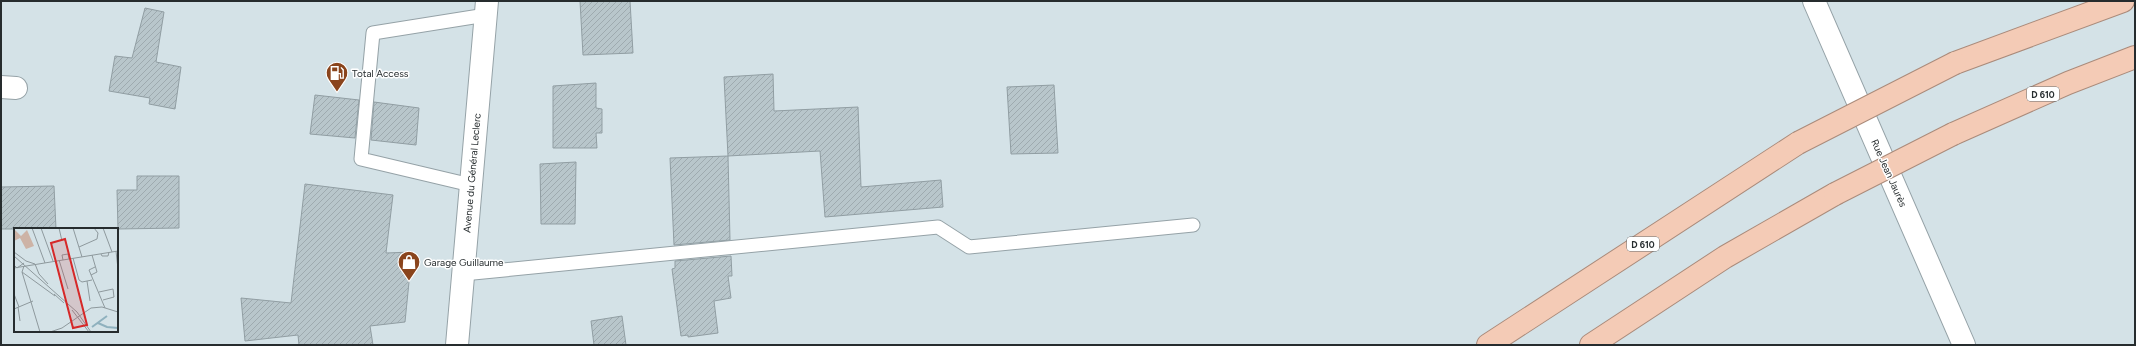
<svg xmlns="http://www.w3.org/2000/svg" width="2136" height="346" font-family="Figtree,sans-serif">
  <defs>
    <pattern id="building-hatch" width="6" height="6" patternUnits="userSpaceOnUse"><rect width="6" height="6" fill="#b8c6cb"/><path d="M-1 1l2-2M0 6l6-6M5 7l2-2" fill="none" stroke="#9eaaaf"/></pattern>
  </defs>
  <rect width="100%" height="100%" fill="#d4e2e7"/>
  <!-- building -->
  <path fill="url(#building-hatch)" stroke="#919ea3" d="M580,1H630L633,53L583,55Z
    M145,8L164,12L156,62L181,67L175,109L149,104L150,98L109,91L115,56L132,58Z
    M773,74L774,111L858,107L861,187L941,180L943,207L825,217L820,151L728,156L724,77Z
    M596,83V108L602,109V133H596L597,148H553V86Z
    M1054,85L1058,153L1011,154L1007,87Z
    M315,95L359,100L355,138L310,134Z
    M374,102L419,108L416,145L371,140Z
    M728,156L730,240L674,245L670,158Z
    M576,162L575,224H541L540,164Z
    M137,176H179V228L118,229L117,190H137Z
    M305,184L393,195L386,253L412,252L405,322L370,326L373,345H299L298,335L245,341L241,298L291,303Z
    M54,186L56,229H1V187Z
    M731,256L732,276H728L731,298L714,301L718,333L688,337V335L681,336L672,269L675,268V261Z
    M622,316L626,345H594L591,321Z"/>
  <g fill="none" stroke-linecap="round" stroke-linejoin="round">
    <!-- service casing -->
    <g stroke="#95a2a7" stroke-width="15">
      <path id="service" d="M471,185L361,159L373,33L486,15
        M463,274L938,227L969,247L1193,225"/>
    </g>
    <!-- minor casing -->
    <g stroke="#95a2a7" stroke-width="24">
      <path id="minor" d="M1,87L16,88"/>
    </g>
    <!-- tertiary casing -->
    <g stroke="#95a2a7" stroke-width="24">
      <path id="tertiary" d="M1814,1L1964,345"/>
    </g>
    <!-- secondary casing -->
    <g stroke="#95a2a7" stroke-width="24">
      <path id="secondary" d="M457,345L487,1"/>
    </g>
    <!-- trunk casing -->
    <g stroke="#aa8b7b" stroke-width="24">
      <path id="trunk" d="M1955,63L2123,1
        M1953,134L2068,83L2135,57
        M1488,345L1798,143
        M1591,345L1725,257L1835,194"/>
    </g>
    <!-- service -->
    <use href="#service" stroke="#fff" stroke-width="13"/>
    <!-- minor -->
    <use href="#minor" stroke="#fff" stroke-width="22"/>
    <!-- tertiary -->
    <use href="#tertiary" stroke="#fff" stroke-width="22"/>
    <!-- secondary -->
    <use href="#secondary" stroke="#fff" stroke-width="22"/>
    <!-- trunk -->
    <use href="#trunk" stroke="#f4cbb6" stroke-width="22"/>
    <!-- trunk-bridge casing -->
    <g stroke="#aa8b7b" stroke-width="24" stroke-linecap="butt">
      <path id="trunk-bridge" d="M1798,143L1955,63
        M1835,194L1953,134"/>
    </g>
    <!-- trunk-bridge -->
    <use href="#trunk-bridge" stroke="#f4cbb6" stroke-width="22"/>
  </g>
  <!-- icons -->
  <defs>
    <g id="fuel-pin" transform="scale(1.15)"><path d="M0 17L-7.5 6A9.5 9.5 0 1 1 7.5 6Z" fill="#8a441c" stroke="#fff"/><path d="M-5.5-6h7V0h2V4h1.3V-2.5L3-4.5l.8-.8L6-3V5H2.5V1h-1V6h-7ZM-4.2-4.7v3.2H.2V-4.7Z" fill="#fff"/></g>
    <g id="shop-pin" transform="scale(1.15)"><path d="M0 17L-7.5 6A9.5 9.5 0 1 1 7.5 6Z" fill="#8a441c" stroke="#fff"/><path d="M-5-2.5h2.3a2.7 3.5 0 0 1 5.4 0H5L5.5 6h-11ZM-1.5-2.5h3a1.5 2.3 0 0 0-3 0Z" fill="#fff"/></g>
  </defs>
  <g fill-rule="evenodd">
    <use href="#fuel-pin" x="337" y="73"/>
    <use href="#shop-pin" x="409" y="262"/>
  </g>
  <g text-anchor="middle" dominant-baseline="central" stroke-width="3" stroke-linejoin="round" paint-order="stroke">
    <!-- shield labels -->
    <g fill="#fff" stroke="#676b6d" stroke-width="1">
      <rect x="2027" y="87" width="32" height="14" rx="3"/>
      <rect x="1627" y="237" width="32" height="14" rx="3"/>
    </g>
    <g font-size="9" font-weight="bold" fill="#262c2e">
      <text x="2043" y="94">D 610</text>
      <text x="1643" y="244">D 610</text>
    </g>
    <!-- poi labels -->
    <g font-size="10" fill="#262c2e" stroke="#fff" text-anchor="start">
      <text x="352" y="73">Total Access</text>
      <text x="424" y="262">Garage Guillaume</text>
    </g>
    <!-- street labels -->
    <g font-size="10" fill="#262c2e" stroke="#fff">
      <text transform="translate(472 173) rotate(-85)">Avenue du Général Leclerc</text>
      <text transform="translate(1889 173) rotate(66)">Rue Jean Jaurès</text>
    </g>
  </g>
  <!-- overview -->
  <g transform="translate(14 228)">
    <rect width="104" height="104" fill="#d4e2e7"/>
    <path d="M0,1L7,8L13,2L20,18L12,21L6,10L0,13Z" fill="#cdb3a6"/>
    <path fill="none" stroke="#8fb1be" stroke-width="2" d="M84,95L93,99L104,100M78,99L93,88"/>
    <path fill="none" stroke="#8e999d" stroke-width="1" d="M18,0L31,35M27,0L39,33M45,0L48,13M59,0L68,29M89,0L98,24M65,19L83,11L84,5L80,0M102,23L104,41M0,24L12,33L21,36L25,46L34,56M87,26L88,28H94L95,24M0,28L63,84L77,104M59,30L65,52L68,54L78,52M45,32L54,61M49,32L48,27L54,26L55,31M0,37L3,40L10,35M10,38L8,44L26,104M81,39L75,42L91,80M0,40L104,23M8,44L41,68M77,47L83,44L78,27M73,53L76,73M85,64L99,61L100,69L89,72M0,66L5,79M40,66L50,75M4,79L6,93M0,81L19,73M58,82L75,104M36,104L48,100L77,80L88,79L104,84"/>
    <path fill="#d62828" fill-opacity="0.15" stroke="#d62828" stroke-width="2" d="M51,11L73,97L59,100L37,15Z"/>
    <rect width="104" height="104" fill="none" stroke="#262c2e" stroke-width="2"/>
  </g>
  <!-- border -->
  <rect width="2136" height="346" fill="none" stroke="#262c2e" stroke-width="4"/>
</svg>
